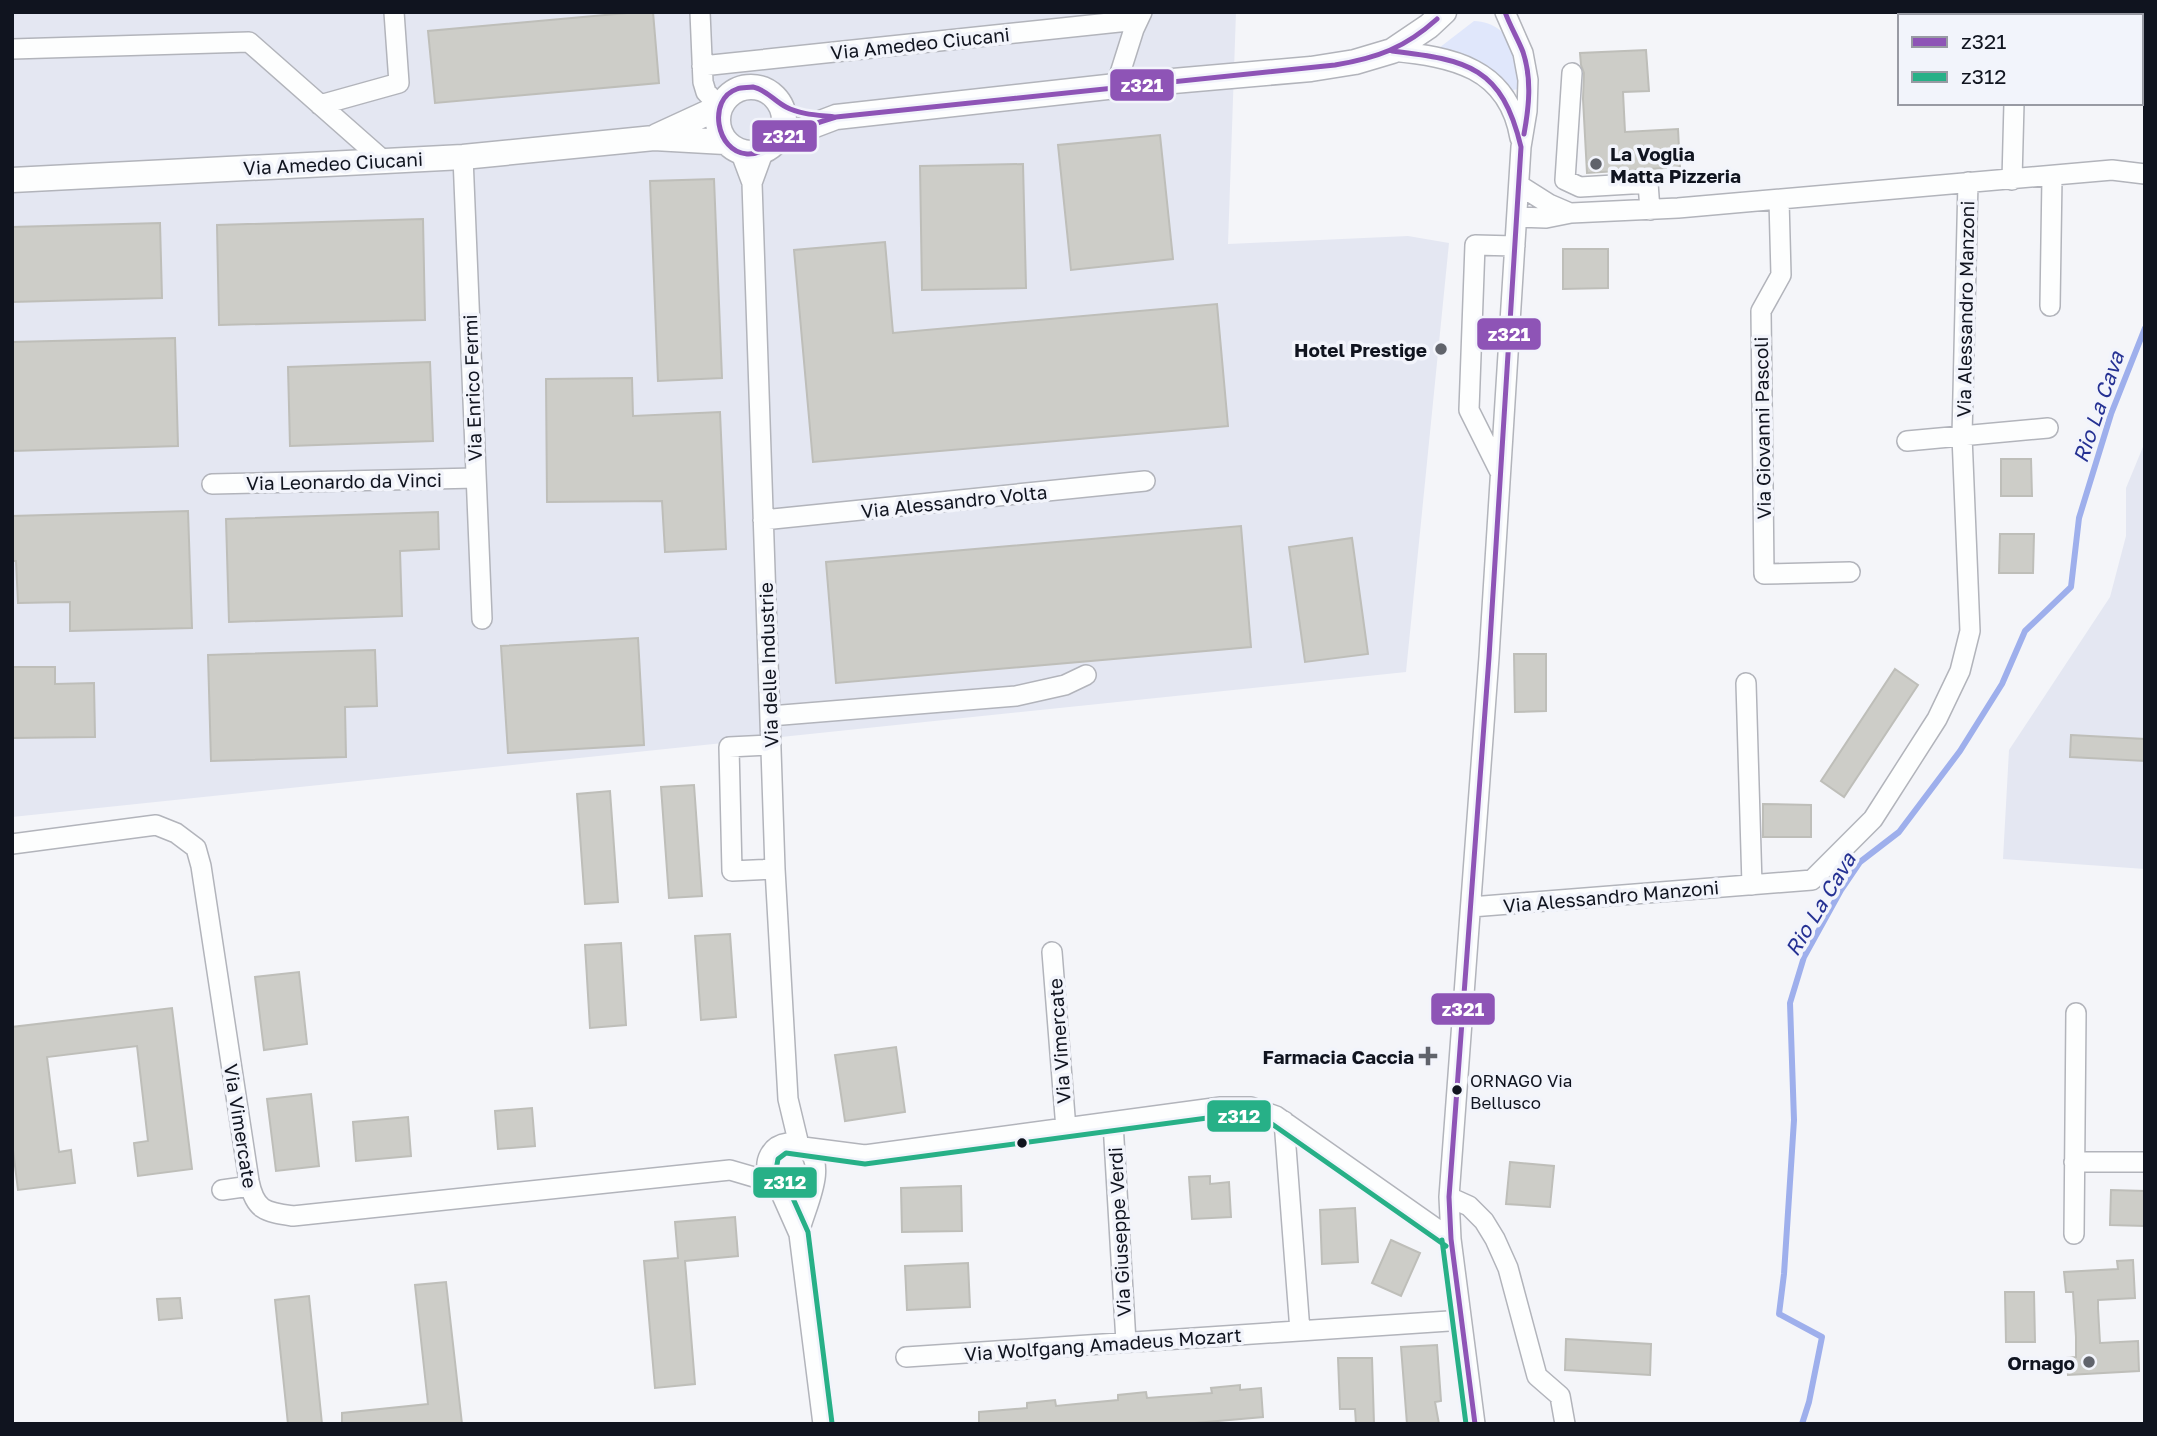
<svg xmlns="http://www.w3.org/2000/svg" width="2157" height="1436" font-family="'Golos Text',sans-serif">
  <rect width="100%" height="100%" fill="#f4f5f9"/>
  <!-- built -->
  <path fill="#e4e7f2" d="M12,12H1236L1228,244L1408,236L1449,243L1406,672L12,817Z
    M2145,442V869L2003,859L2009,750L2110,597L2126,536V488Z"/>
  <!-- green -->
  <path fill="#e0e7fb" d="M1474,21C1493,21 1511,35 1517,54C1520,64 1519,78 1519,89L1513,90L1439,48Z"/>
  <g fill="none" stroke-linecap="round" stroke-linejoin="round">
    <!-- stream -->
    <path stroke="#9eafec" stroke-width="6" d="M1802,1424L1809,1402L1822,1337L1779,1314L1784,1274L1794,1120L1790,1003L1804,957L1841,890L1860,862L1899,832L1960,751L2002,684L2025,631L2071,587L2079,518L2111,414L2145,328"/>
  </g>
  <!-- building -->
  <path fill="#cdcdc8" stroke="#bebeb9" stroke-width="2" d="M638,12H653L659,83L435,103L428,31Z
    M1646,50L1649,91L1623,92L1625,132L1678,129L1680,167L1587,173L1583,99L1584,73L1581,65L1580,53Z
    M1160,135L1173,259L1071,270L1058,145Z
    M1023,164L1026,288L922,290L920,166Z
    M714,179L722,378L658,381L650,181Z
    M423,219L425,320L219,325L217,225Z
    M160,223L162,298L12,302V227Z
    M885,242L893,333L1217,304L1228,426L813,462L794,250Z
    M1563,249H1608V288L1563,289Z
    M175,338L178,446L12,451V342Z
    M430,362L433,441L290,446L288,367Z
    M632,378L633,416L720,412L726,549L665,552L662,501L547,502L546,379Z
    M2001,459H2031L2032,496H2001Z
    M188,511L192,628L70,631V602L18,603L16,561H12V516Z
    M438,512L439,549L400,551L402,616L229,622L226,519Z
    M1241,526L1251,647L836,683L826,562Z
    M2000,534H2034L2033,573H1999Z
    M1352,538L1368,654L1305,662L1289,547Z
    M638,638L644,745L508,753L501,646Z
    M375,650L377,706L345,707L346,757L211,761L208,655Z
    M1514,654H1546V711L1515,712Z
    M12,667H55V684L94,683L95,737L12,738Z
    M1895,669L1918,685L1844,797L1821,781Z
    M2071,735L2145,739V761L2070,757Z
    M694,785L702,896L669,898L661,787Z
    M610,791L618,902L585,904L577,794Z
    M1763,804L1811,805V837H1763Z
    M730,934L736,1017L701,1020L695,936Z
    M621,943L626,1025L590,1028L585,945Z
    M299,972L307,1044L264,1050L255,977Z
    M172,1008L192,1169L138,1176L134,1143L148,1141L137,1046L47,1057L59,1152L71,1150L75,1183L18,1190L12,1142V1027Z
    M896,1047L905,1112L845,1121L835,1055Z
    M311,1094L319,1166L276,1171L267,1099Z
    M532,1108L535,1146L498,1149L495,1111Z
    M408,1117L411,1156L356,1161L353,1122Z
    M1510,1162L1554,1166L1550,1207L1506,1204Z
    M1210,1176V1184L1229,1182L1231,1217L1192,1219L1189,1177Z
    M961,1186L962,1231L902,1232L901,1188Z
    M2111,1190L2145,1191V1226L2110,1225Z
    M1355,1208L1358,1262L1322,1264L1320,1210Z
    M735,1217L738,1256L685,1261L695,1384L655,1388L644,1261L678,1258L675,1222Z
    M1391,1240L1420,1253L1401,1296L1372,1283Z
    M2133,1260L2135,1298L2098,1300V1308L2100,1343L2138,1341L2139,1371L2068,1375L2067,1358L2076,1357V1337L2073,1292H2066L2064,1272L2118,1269L2117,1261Z
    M968,1263L970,1307L907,1310L905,1266Z
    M446,1282L462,1424H342V1413L428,1404L415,1285Z
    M2005,1292H2034L2035,1342H2006Z
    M309,1296L322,1424H288L275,1300Z
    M180,1298L182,1318L159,1320L157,1299Z
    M1566,1339L1651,1344L1650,1375L1565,1370Z
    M1437,1345L1441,1401L1435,1402L1439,1424H1407L1401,1347Z
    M1338,1358H1372L1374,1424H1356L1355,1409H1340Z
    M1240,1385V1390L1261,1388L1263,1417L1184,1424H979V1412L1027,1408V1403L1055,1400L1056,1406L1076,1404L1118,1400V1395L1146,1392L1147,1398L1212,1393L1211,1388Z"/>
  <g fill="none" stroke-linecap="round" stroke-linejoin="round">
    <!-- minor casing -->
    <g stroke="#b2b4bb" stroke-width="22">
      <path id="minor" d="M700,12L703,82L706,92L720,107
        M2015,16L2016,12
        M12,49L249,42L384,161
        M1392,51C1452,57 1508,67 1520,138
        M702,66L1138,20
        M1572,73L1565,180L1580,187L1648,183L1650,210
        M1116,86L1134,29L1142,12
        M320,105L399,83L394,12
        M740,151L752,183L775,869L788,1099L799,1145
        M463,157L482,619
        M2012,180L2014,103
        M752,183L764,150
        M1519,185L1549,204L1570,213
        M1779,200L1781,275L1761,311L1764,574L1850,572
        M1517,217L1546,218L1571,213L1678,208L2112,170L2145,174
        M2050,306L2052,177
        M1907,441L2048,428
        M1500,472L1469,410L1475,245L1515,246
        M212,484L476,478
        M763,520L1145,481
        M1746,683L1752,885
        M770,716L1016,696L1065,685L1086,675
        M771,745L729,747L732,871L775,869
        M12,844L156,825L176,833L196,848L201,866L249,1181C255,1211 266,1212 293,1216L730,1170L771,1182
        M1471,907L1812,880L1873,819L1937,719L1960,671L1970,631L1962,436L1968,182
        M1052,952L1066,1129
        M1284,1121L1300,1331
        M1113,1123L1126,1342
        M803,1147L865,1155L1221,1107H1251L1276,1116L1451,1239
        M2074,1162H2145
        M779,1189L799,1234L823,1424
        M222,1190L250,1186
        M1449,1197L1469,1206L1484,1221L1495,1239L1508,1268L1537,1376L1560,1396L1565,1424
        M799,1234C803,1211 831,1164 804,1147C800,1144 794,1143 788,1143C752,1148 765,1206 804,1189L815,1174
        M2074,1234L2076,1013
        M906,1357L1449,1321
        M1475,1424L1451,1239L1449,1197L1489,657L1521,147L1527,111L1528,80L1523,53L1505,12"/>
    </g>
    <!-- major casing -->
    <g stroke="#b2b4bb" stroke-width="27">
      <path id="major" d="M718 120a33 33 0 1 1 66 0a33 33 0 1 1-66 0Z
        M657,136L720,107
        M778,139L836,117L1116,86L1311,69L1355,62L1392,51L1429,26L1444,12
        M12,180L463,157L654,138L725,142"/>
    </g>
    <!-- minor -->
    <use href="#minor" stroke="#fdfefe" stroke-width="19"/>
    <!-- major -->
    <use href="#major" stroke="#fdfefe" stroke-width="24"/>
    <!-- bus-1 casing -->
    <g stroke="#f2f4fb" stroke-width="10">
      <path id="bus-1" d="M1505,12C1510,26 1518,39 1523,52C1532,79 1529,107 1524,134
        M1392,51C1468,60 1502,67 1521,147L1489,657L1449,1197L1451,1239L1475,1424
        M753,87C767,90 774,101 786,107C801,115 820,115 836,117C819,122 802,128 785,136C772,142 763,155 747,154C716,152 707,99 737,89C742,87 748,88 753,87Z
        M836,117L1335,65C1377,58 1405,48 1437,19"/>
    </g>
    <!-- bus-2 casing -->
    <g stroke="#f2f4fb" stroke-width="10">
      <path id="bus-2" d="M1442,1240L1466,1424
        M832,1423L808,1232L787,1185L776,1170L778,1159L786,1153L865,1164L1222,1116H1249L1272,1124L1446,1246"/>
    </g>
    <!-- bus-1 -->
    <use href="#bus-1" stroke="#8e54b6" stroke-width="5"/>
    <!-- bus-2 -->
    <use href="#bus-2" stroke="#27b087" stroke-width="5"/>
  </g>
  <!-- markers -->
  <g fill="#60636b" stroke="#f2f4fb" stroke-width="2.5">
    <circle cx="1596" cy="164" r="7"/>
    <circle cx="1441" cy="349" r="7"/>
    <path d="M1424.5 1045.5h7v7h7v7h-7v7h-7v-7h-7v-7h7z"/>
    <circle cx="2089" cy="1362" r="7"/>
  </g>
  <g fill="#10141f" stroke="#f2f4fb" stroke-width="2.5">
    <circle cx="1457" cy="1090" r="6"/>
    <circle cx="1022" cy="1143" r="6"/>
  </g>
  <g text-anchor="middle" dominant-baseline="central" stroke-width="7" stroke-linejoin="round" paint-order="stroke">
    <!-- bus labels -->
    <g font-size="17" fill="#10141f" stroke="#f2f4fb" text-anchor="start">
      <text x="1470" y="1080">ORNAGO Via<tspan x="1470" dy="22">Bellusco</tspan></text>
    </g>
    <!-- street labels -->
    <g font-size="19" fill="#10141f" stroke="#f2f4fb">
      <text transform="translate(920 43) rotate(-6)">Via Amedeo Ciucani</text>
      <text transform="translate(333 163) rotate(-3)">Via Amedeo Ciucani</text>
      <text transform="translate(1965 309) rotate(-89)">Via Alessandro Manzoni</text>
      <text transform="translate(472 388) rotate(-92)">Via Enrico Fermi</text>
      <text transform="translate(1762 428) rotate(-91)">Via Giovanni Pascoli</text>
      <text transform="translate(344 481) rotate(-1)">Via Leonardo da Vinci</text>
      <text transform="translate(954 501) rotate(-6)">Via Alessandro Volta</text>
      <text transform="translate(768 665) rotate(-92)">Via delle Industrie</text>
      <text transform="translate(1611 896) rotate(-5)">Via Alessandro Manzoni</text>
      <text transform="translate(1059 1041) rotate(-94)">Via Vimercate</text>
      <text transform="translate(241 1126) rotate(81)">Via Vimercate</text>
      <text transform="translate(1119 1232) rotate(-93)">Via Giuseppe Verdi</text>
      <text transform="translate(1103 1344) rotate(-4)">Via Wolfgang Amadeus Mozart</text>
    </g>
    <!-- poi labels -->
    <g font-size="19" font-weight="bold" fill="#10141f" stroke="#f2f4fb" text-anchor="end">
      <text x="1610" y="153" text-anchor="start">La Voglia<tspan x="1610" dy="22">Matta Pizzeria</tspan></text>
      <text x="1427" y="349">Hotel Prestige</text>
      <text x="1414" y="1056">Farmacia Caccia</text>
      <text x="2075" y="1362">Ornago</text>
    </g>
    <!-- water labels -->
    <g font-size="21" font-style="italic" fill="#253193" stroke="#f2f4fb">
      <text transform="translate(2098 407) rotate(-71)">Rio La Cava</text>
      <text transform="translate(1820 904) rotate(-59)">Rio La Cava</text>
    </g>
  </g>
  <g stroke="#f2f4fb" stroke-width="2.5">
    <rect x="1109" y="68" width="66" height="34" rx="7" fill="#8e54b6"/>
    <rect x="751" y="119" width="67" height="34" rx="7" fill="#8e54b6"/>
    <rect x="1476" y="317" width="66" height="34" rx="7" fill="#8e54b6"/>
    <rect x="1430" y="992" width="66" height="34" rx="7" fill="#8e54b6"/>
    <rect x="1206" y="1099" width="66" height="34" rx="7" fill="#27b087"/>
    <rect x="752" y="1166" width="66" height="33" rx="7" fill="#27b087"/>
  </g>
  <g font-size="19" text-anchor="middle" font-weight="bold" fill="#fff">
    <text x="1142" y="92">z321</text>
    <text x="784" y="143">z321</text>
    <text x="1509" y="341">z321</text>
    <text x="1463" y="1016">z321</text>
    <text x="1239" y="1123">z312</text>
    <text x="785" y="1189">z312</text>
  </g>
  <!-- border -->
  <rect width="2157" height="1436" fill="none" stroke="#10141f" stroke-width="28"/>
  <!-- legend -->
  <rect x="1898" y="14" width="245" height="91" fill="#f2f4fb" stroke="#989aa3" stroke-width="2"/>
  <rect x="1912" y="37" width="35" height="10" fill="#8e54b6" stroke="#989aa3" stroke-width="2"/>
  <text x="1961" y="49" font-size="21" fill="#10141f">z321</text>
  <rect x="1912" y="72" width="35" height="10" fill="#27b087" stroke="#989aa3" stroke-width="2"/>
  <text x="1961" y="84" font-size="21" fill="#10141f">z312</text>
</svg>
